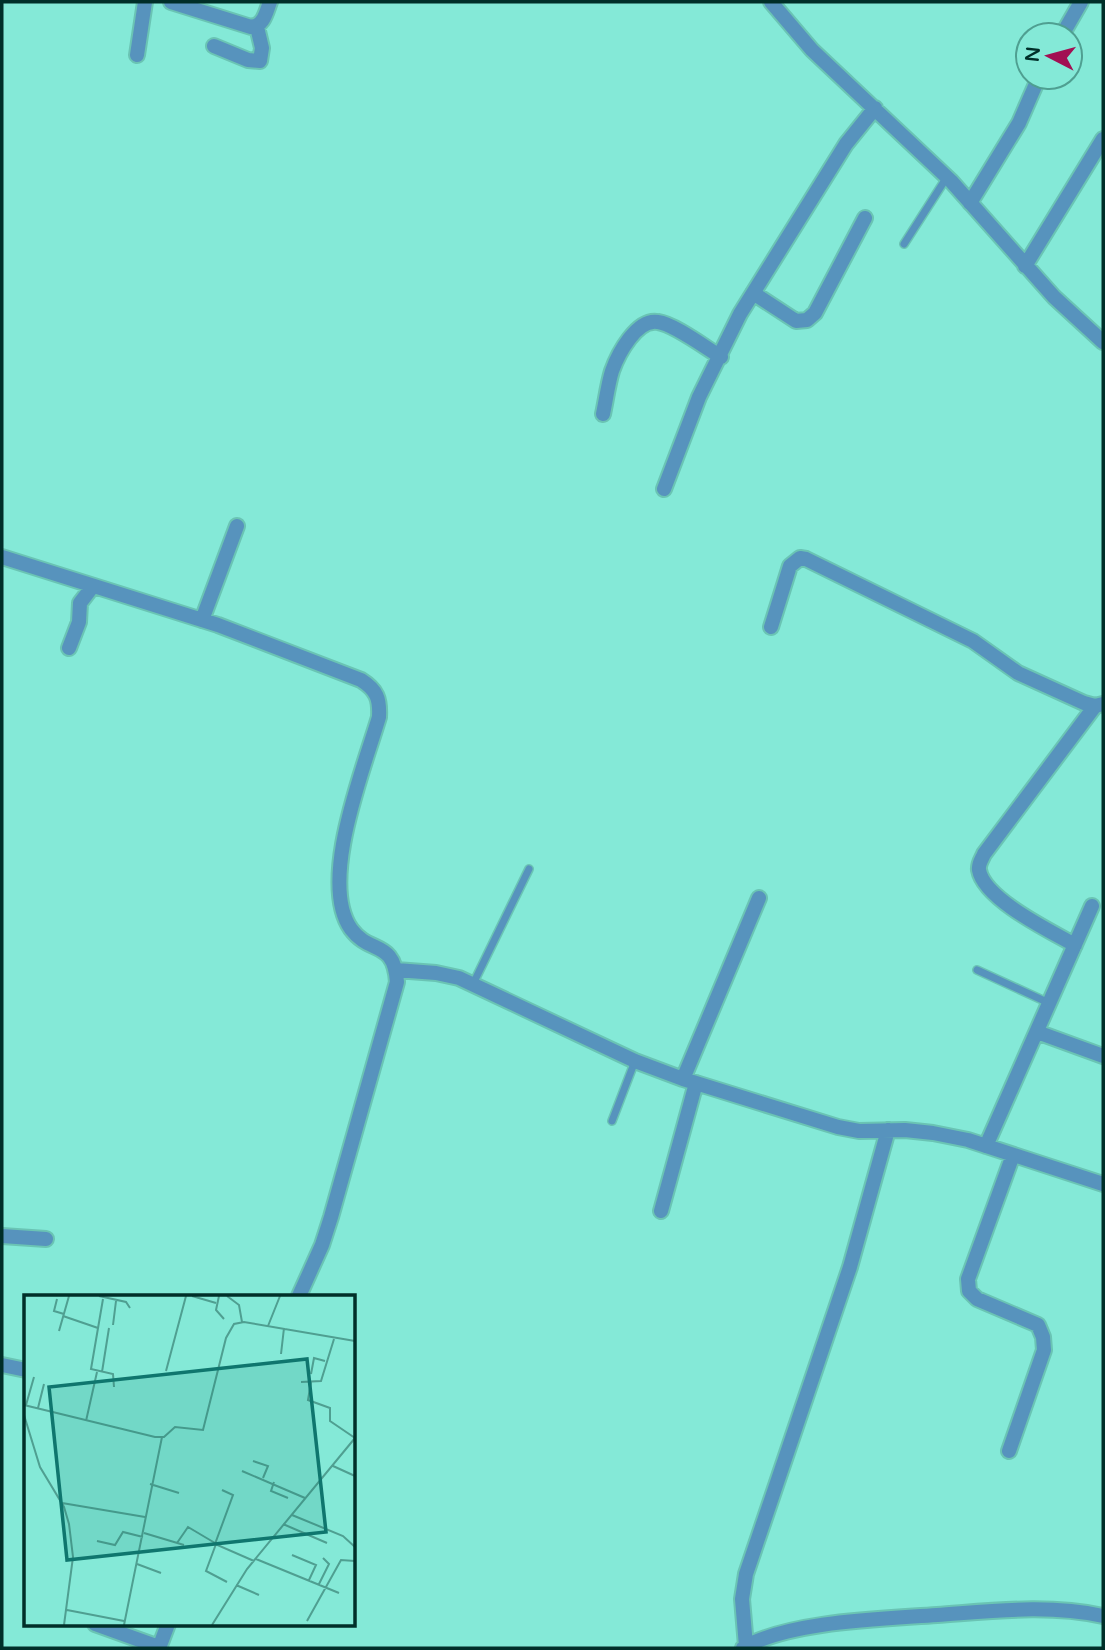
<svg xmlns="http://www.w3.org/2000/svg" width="1105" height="1650" font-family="'Varela Round',sans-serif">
  <rect width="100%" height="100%" fill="#84e9d7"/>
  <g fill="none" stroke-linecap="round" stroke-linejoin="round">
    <!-- lane casing -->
    <g stroke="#6ac4b4" stroke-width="10">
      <path id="lane" d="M904,244L947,177
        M977,970L1049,1003
        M473,984L529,869
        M612,1121L635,1061"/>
    </g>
    <!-- street casing -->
    <g stroke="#6ac4b4" stroke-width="18">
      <path id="street" d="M171,2L251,27C264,26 266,12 270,2
        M771,2L812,50L951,181L1054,297L1103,342
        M1062,35L1081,2
        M214,46L248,60L260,61L262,48L257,27
        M137,55L145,2
        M970,203L1019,123L1039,77
        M1025,266L1103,139
        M753,293L796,321L807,320L815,313L865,218
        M603,414C606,400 608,384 612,371C618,354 637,318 658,322C674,324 706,348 721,357
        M664,489L699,397L740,314L846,144L875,108
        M2,557L218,625L361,680C377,690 380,699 379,717C364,768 318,882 351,929C370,955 394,939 397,982L331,1217L322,1245L299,1296
        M202,620L237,526
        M771,627L790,566L800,558L806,559L973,641L1018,673L1084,703L1095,706L1103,704
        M69,648L79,622L80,603L93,586
        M1075,945C1050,931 984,899 979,870C978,864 982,859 984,854L1095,706
        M396,970L436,973L459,978L635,1061L683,1079L838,1127L859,1131L905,1130L933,1133L968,1140L1103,1184
        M1037,1032L1103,1056
        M683,1079L759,898
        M986,1146L1092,906
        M661,1211L696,1083
        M2,1236L46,1239
        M2,1365L26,1370
        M1009,1451L1044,1350L1043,1337L1038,1325L977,1299L969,1291L968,1279L1013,1155
        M95,1624L159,1647
        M746,1646L742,1599L746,1574L850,1267L888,1130
        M159,1648L168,1624
        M743,1648C790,1621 882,1619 937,1615C993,1611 1049,1604 1103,1616"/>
    </g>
    <!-- lane -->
    <use href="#lane" stroke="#5793bd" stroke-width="7"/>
    <!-- street -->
    <use href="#street" stroke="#5793bd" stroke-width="14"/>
  </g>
  <!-- overview -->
  <g transform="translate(24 1295)">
    <rect width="331" height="331" fill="#84e9d7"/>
    <path fill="none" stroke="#4f9f91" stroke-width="2" d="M75,1L102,7L106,13M168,1L192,8M195,1L192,15L200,24M203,1L215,10L218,27M33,4L30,16L40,19M79,4L67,74L89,79L90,92M39,21L74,33M89,30L92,6M244,31L256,1M35,36L45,1M257,59L260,33M142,76L162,1M78,77L85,33M287,79L290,63L301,66M277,87L297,86L310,44M287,87L284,105L306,113V126L331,143M0,110L131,142H140L151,132L179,135L202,43L210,29L220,27L331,46M2,110L10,82M14,113L20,89M0,120L16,172L40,212L45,229L49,262L40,330M62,126L73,77M229,166L244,171L239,183M309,171L331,181M218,176L281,203M250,187L247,196L264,203M126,189L155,198M198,195L209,200L191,249L230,266M38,208L121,222M268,220L319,241L331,252M259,229L303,248M120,238L160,250M73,246L91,250L99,237L119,242M153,248L164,232L191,248M192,249L182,276L203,287M268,260L292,270L285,285M232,264L315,298M113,269L137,278M295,289L305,269L299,263M212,290L235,300M43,315L100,326M283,326L317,265L331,266M100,330L138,142M188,330L223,274L331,143"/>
    <path fill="#0f766e" fill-opacity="0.15" stroke="#0f766e" stroke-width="3.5" d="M283,64L302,237L43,265L25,92Z"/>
    <rect width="331" height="331" fill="none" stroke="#002f29" stroke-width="3.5"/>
  </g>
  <!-- border -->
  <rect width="1105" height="1650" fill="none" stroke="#002f29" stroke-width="7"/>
  <!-- north arrow -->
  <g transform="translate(1049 56) rotate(276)"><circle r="33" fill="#84e9d7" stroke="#4f9f91" stroke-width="2"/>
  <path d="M0-5L12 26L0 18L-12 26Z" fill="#a20f53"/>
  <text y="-10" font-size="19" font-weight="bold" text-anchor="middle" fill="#002f29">N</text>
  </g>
</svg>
